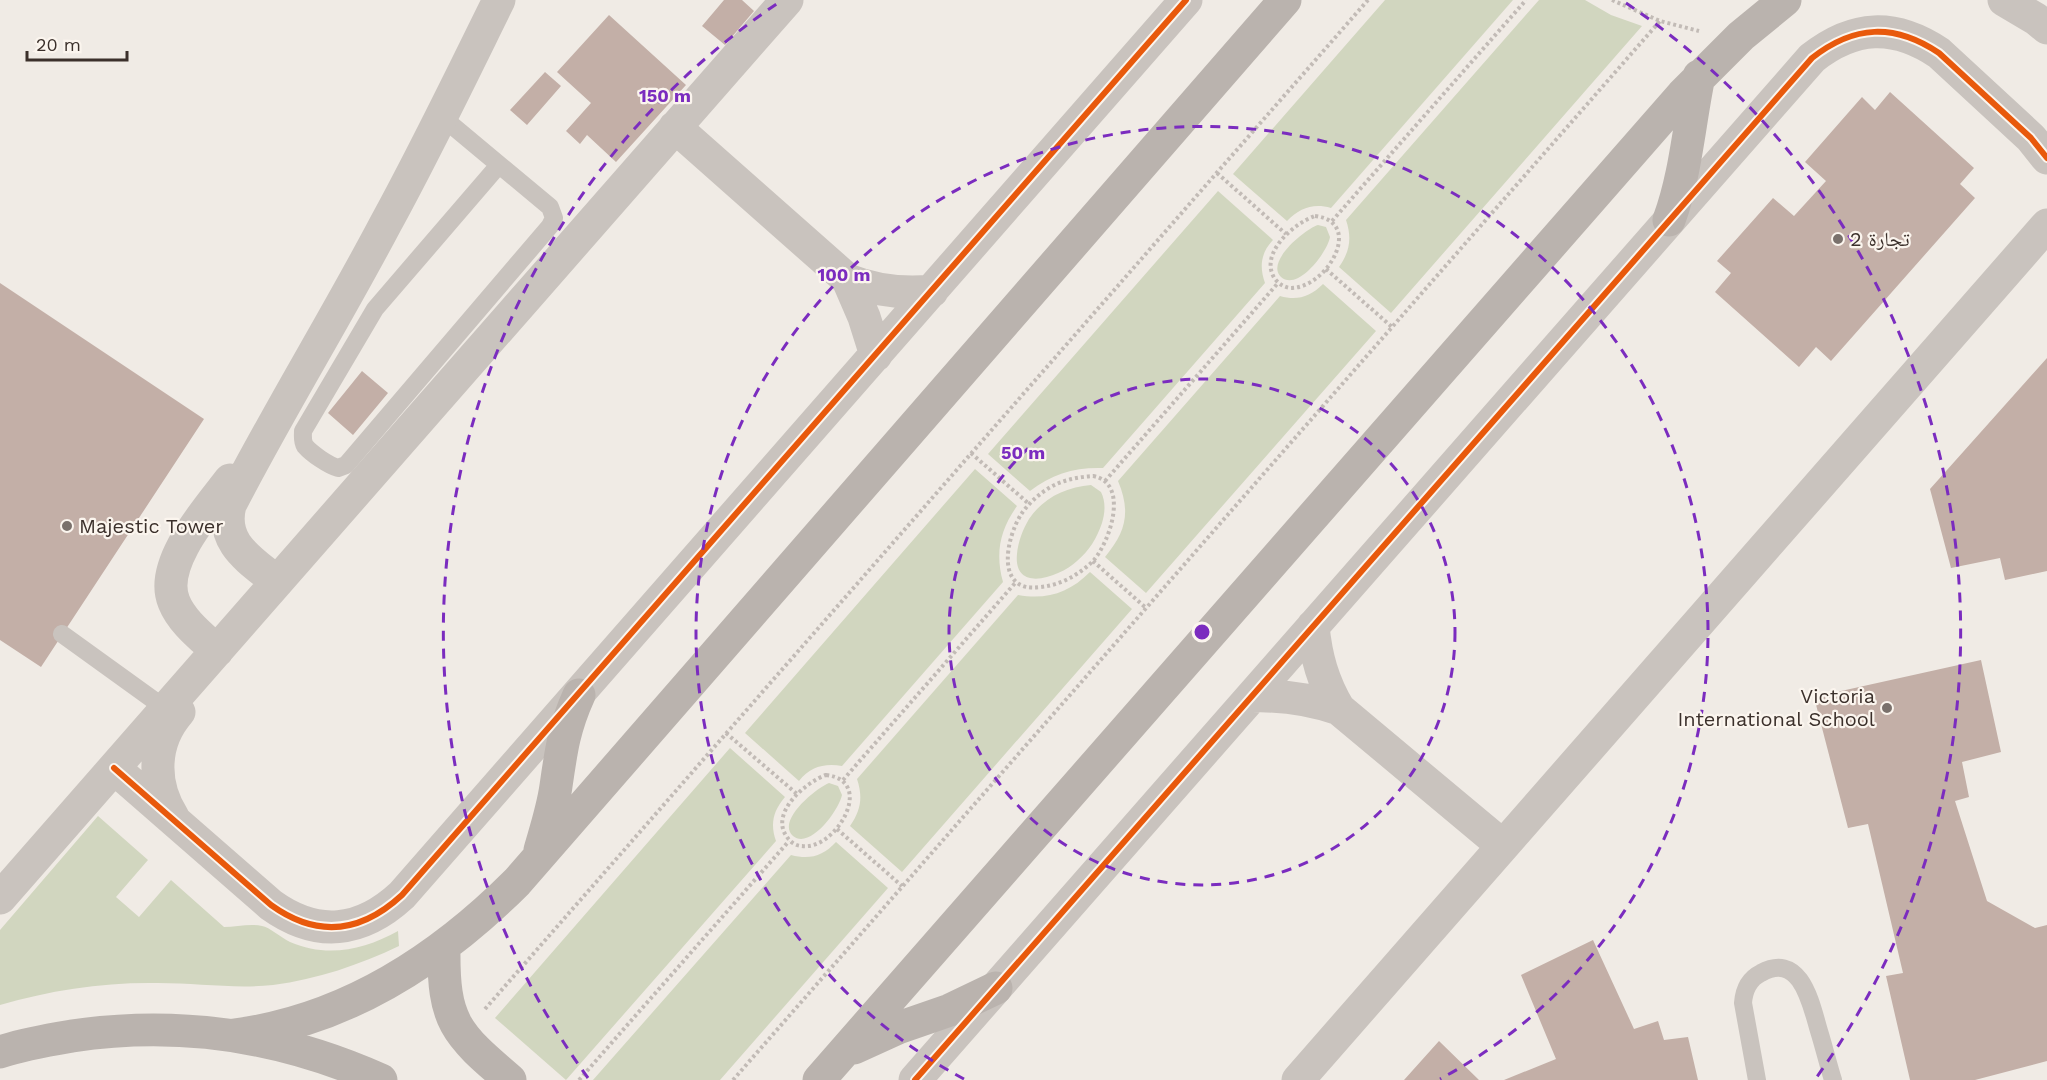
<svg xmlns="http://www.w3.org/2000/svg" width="2047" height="1080" font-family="'Work Sans','Noto Naskh Arabic',sans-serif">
  <rect width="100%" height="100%" fill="#f0ebe5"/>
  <!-- green -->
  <path fill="#d1d6bf" d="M1385,0H1513L1331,208C1313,203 1300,208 1287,221L1233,174Z
    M1539,0H1585L1611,15L1642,26L1391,313L1339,267C1350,251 1352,238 1346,220Z
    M1218,191L1273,240C1261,253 1259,266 1265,283L1103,468C1075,467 1052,474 1030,491L988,454Z
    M1318,225L1326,227L1330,237C1328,251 1298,292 1281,277C1265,262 1305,229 1318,225Z
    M1323,284L1376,331L1146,593L1105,557C1126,532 1131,512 1118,481L1280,296C1297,301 1310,297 1323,284Z
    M975,469L1017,506C1000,530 995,553 1003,582L842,766C824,763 810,767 799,781L745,733Z
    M1091,485L1101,492C1106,502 1105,513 1102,523C1097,538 1089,551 1077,561C1060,577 1013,594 1017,554C1018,542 1023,529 1029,519C1043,498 1066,487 1091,485Z
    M1090,572L1132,609L902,872L850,826C861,810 863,797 857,779L1018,595C1047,600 1069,593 1090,572Z
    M730,748L785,797C773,811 770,824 776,841L566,1080L495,1018Z
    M829,783L838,786L842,795C839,810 810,850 793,836C776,821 816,788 829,783Z
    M98,816L148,860L116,897L139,917L171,880L224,927C236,927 251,923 262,926C269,927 282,938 290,942C327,958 364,950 398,931L399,946C359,965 318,979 273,985C235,989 197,983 158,983C105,982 51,990 0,1005V930Z
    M836,842L888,888L720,1080H593L791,855C810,860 823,856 836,842Z"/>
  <!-- building -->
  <path fill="#c3afa7" d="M724,0H742L754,11L725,45L702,26Z
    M609,15L686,85L616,162L587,135L580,144L566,131L591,103L557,72Z
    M545,72L561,86L527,125L510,110Z
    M1890,92L1974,168L1960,184L1975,198L1831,361L1816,347L1799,367L1715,292L1731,273L1717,261L1773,198L1794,216L1826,181L1805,162L1862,97L1875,110Z
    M0,283L204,419L41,667L0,640Z
    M2047,358V571L2005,580L2000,558L1951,568L1930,489Z
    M362,371L388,393L353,435L328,413Z
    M1981,660L2001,752L1962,762L1969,797L1955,801L1987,901L2035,928L2047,925V1061L1975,1080H1910L1886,976L1903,973L1868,824L1848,828L1814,697Z
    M1593,940L1634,1029L1658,1021L1664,1040L1688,1037L1698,1080H1504L1556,1059L1521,975Z
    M1439,1041L1479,1080H1404Z"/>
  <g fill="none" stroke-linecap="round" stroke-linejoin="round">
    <!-- path -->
    <path stroke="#c2bbb6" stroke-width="4" stroke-dasharray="3 3" stroke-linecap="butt" d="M1612,0L1660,21L1699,31
      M1217,173L1286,234
      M1315,216C1365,222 1327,289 1290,288C1284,287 1279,284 1275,279C1258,254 1294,223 1315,216Z
      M1332,221L1526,0
      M1326,269L1392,327
      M971,453L1029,504
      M1093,476C1130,483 1110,542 1093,561C1079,575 1060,585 1041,587C994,594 1006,537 1022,513C1029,503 1039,494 1049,488C1062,480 1078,477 1093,476Z
      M1105,481L1278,283
      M1093,561L1146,608
      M726,733L797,794
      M826,775C877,781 835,851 802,846C796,846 790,842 787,837C769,813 806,782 826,775Z
      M843,780L1016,582
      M837,829L902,886
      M485,1009L1368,0
      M579,1080L789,841
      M733,1080L1660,21"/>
    <!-- lane -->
    <path stroke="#c9c3be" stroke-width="18" d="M442,117L550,207L554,218L550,226L346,465L338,468C328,465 312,454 305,446C302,441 303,436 303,431L375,309L498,166
      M62,634L166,709
      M1757,1080L1743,1003C1744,990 1749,979 1761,973C1801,951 1811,1004 1819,1031C1824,1047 1828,1064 1833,1080"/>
    <!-- street -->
    <path stroke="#c9c3be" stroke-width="33" d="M2004,0L2036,19L2047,28
      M675,127L848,280C876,291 902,294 932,291
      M848,280L864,317L876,355
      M277,582C251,560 220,544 230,505C279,410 336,318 386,223C426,150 462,75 499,0
      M1313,626C1316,657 1323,682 1339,709L1503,846
      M217,651C202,637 182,622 174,602C158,564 208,509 230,480
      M1252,696C1282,695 1310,699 1339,709
      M114,768L271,905C317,938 361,933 402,895L1186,0
      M173,817C152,784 152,743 179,712
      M0,898L787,0
      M915,1080L1812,58C1854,25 1894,23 1939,53L2031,138L2047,158
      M1298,1080L2047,225"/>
    <!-- secondary -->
    <path stroke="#bab3ae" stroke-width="33" d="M1669,220C1686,174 1689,124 1699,76
      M540,850C546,829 553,808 556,786C561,751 564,728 579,695
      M444,947C443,1022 455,1033 510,1080
      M234,1035C345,1021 440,959 517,882L1285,0
      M854,1048L898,1028L950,1010L996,988
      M0,1052C23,1044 48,1040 72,1036C179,1020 283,1036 381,1080
      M819,1080L1682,95L1741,36L1785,0"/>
    <!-- cycleway casing -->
    <g stroke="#fbf5ee" stroke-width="10">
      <path id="cycleway" d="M114,768L271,905C317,938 361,933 402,895L1186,0
        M915,1080L1812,58C1854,25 1894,23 1939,53L2031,138L2047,158"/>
    </g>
    <!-- cycleway -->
    <use href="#cycleway" stroke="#e8590c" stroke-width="6"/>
  </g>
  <!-- distance rings -->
  <g fill="none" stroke="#7b2cbf" stroke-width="3" stroke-dasharray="10 8">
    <circle cx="1202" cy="632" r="253"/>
    <path d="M964 1079A506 506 0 1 1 1440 1079"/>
    <path d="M588 1078A759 759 0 0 1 778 3M1626 3A759 759 0 0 1 1816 1078"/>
  </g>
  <!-- markers -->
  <g fill="#7a716c" stroke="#fbf5ee" stroke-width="2">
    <circle cx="1838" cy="239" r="6"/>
    <circle cx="67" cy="526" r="6"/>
    <circle cx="1887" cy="708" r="6"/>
  </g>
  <g text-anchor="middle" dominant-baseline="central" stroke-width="4.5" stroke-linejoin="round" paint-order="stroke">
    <!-- poi labels -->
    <g font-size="20" fill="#3b302b" stroke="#fbf5ee" text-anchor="start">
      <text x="1850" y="239">تجارة 2</text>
      <text x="79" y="526">Majestic Tower</text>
      <text x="1875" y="696" text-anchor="end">Victoria<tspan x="1875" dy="23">International School</tspan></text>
    </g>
  </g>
  <circle cx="1202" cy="632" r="9" fill="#7b2cbf" stroke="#fbf5ee" stroke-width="3"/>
  <g font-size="18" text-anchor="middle" font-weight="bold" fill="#7b2cbf" stroke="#fbf5ee" stroke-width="4.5" stroke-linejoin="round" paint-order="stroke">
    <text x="665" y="102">150 m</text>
    <text x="844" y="281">100 m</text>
    <text x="1023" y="459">50 m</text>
  </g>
  <!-- scale -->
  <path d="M27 51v9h100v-9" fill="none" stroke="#3b302b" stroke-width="3"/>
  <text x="36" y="51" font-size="18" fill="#3b302b" stroke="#fbf5ee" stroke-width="4.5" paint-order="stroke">20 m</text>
</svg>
